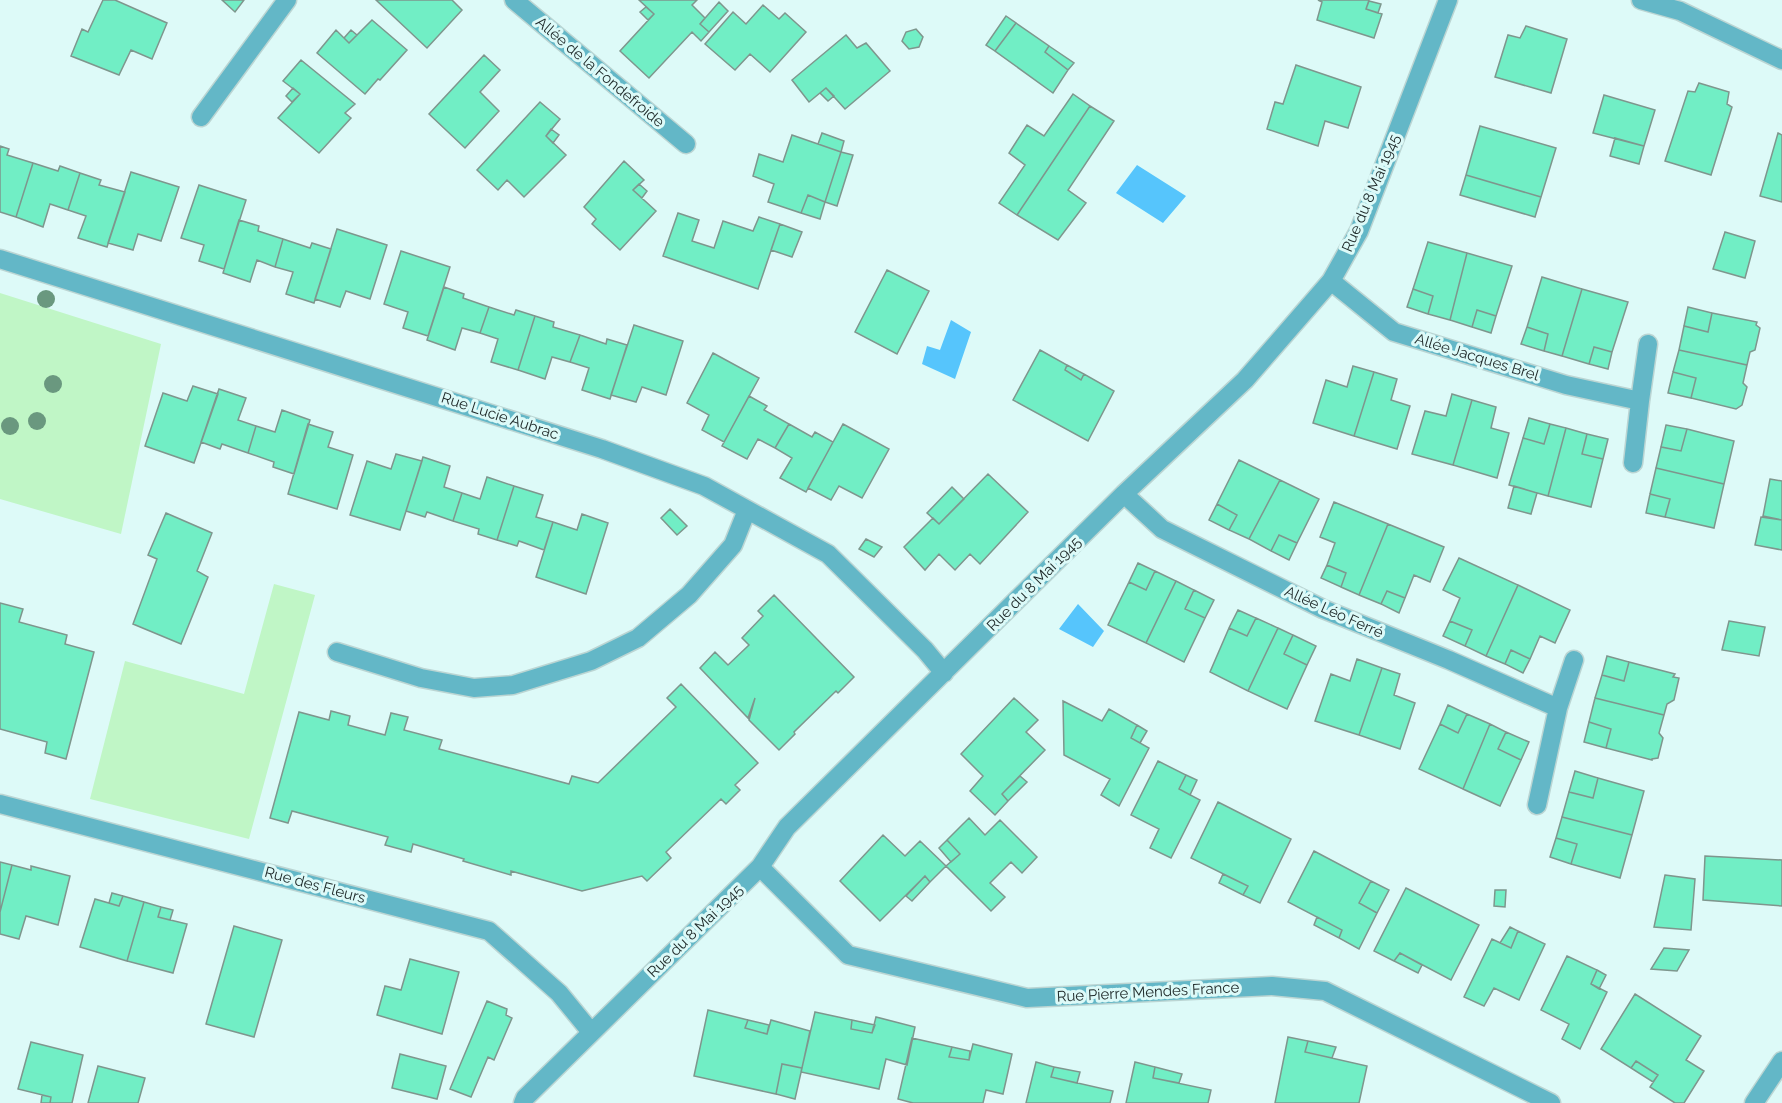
<svg xmlns="http://www.w3.org/2000/svg" width="1782" height="1103" font-family="Raleway,sans-serif">
  <rect width="100%" height="100%" fill="#ddfaf8"/>
  <!-- green -->
  <path fill="#c0f6c6" d="M0,293L161,344L121,534L0,499Z
    M274,584L315,595L249,839L90,799L125,661L244,694Z"/>
  <!-- water -->
  <path fill="#56c5fc" d="M1137,165L1186,196L1163,223L1116,193Z
    M951,320L971,332L955,379L922,364L927,346L940,350Z
    M1078,604L1104,631L1093,647L1059,629Z"/>
  <!-- building -->
  <path fill="#71eec5" stroke="#7e968d" stroke-width="1.5" d="M103,0H115L167,23L152,59L131,50L119,75L71,56L82,29L88,32Z
    M222,0H244L235,12Z
    M376,0H452L462,10L427,48Z
    M639,0H697L692,5L705,18L700,24L709,32L701,41L692,32L649,78L620,51L654,14Z
    M1318,0H1369L1366,9L1382,14L1374,38L1317,20L1322,2Z
    M1369,1L1381,4L1378,13L1366,9Z
    M719,2L728,11L709,32L700,24Z
    M763,5L779,19L785,13L806,32L770,72L750,54L735,70L705,44L733,12L746,24Z
    M646,7L654,14L648,20L640,12Z
    M1006,16L1016,23L995,51L986,45Z
    M372,20L407,50L380,80L378,79L365,94L317,53L336,30L349,43Z
    M1016,23L1049,46L1045,52L1068,70L1053,93L995,51Z
    M1526,26L1567,39L1551,93L1495,77L1508,35L1520,38Z
    M916,29L923,37L919,47L909,49L902,41L906,32Z
    M351,30L357,35L349,43L344,38Z
    M846,35L857,48L866,43L890,71L845,109L826,88L809,102L792,80Z
    M1049,46L1074,63L1068,70L1045,52Z
    M484,55L500,70L480,92L499,111L465,148L429,114Z
    M301,60L355,104L345,113L351,118L319,153L278,118L300,94L283,81Z
    M1296,65L1361,87L1348,128L1325,121L1318,146L1267,129L1275,102L1283,104Z
    M1699,83L1729,92L1727,104L1732,107L1711,175L1665,161L1688,91L1695,92Z
    M293,88L300,94L292,102L286,96Z
    M826,88L834,96L828,101L820,93Z
    M1073,94L1090,106L1017,215L999,203L1025,165L1009,153L1027,125L1044,136Z
    M1604,95L1655,110L1644,146L1593,133Z
    M540,102L560,119L546,136L566,155L524,197L507,180L498,190L477,170Z
    M1090,106L1114,121L1068,190L1086,203L1058,240L1017,215Z
    M1480,126L1556,148L1541,197L1466,175Z
    M551,129L559,135L553,143L546,136Z
    M822,133L844,141L841,152L818,144Z
    M1778,133L1782,135V202L1760,196Z
    M792,135L841,152L825,202L808,195L801,213L768,202L774,184L753,176L759,154L783,162Z
    M1615,138L1644,146L1639,164L1610,156Z
    M0,146L9,149L7,155L33,163L16,217L0,212Z
    M841,152L853,155L837,206L825,202Z
    M624,161L644,180L633,190L656,211L620,250L592,224L596,219L584,207Z
    M33,163L58,171L60,166L80,173L68,210L50,204L43,227L16,217Z
    M131,172L179,187L161,241L138,234L133,250L108,243Z
    M80,173L101,180L99,185L125,192L107,247L78,238L86,216L68,210Z
    M1466,175L1541,197L1535,217L1460,195Z
    M639,184L647,191L642,198L633,190Z
    M199,185L246,200L224,269L199,261L204,245L181,238Z
    M808,195L825,202L820,219L801,213Z
    M678,213L699,220L692,241L714,248L723,221L753,231L759,217L780,224L758,289L663,256Z
    M239,220L259,226L258,231L283,239L275,267L257,260L250,282L223,273Z
    M780,224L802,232L792,257L771,250Z
    M337,229L387,245L370,299L346,291L340,307L315,299Z
    M1725,232L1755,241L1745,278L1713,269Z
    M283,239L310,248L312,243L331,249L314,303L286,294L293,272L275,267Z
    M1428,242L1467,253L1450,320L1428,314L1433,296L1413,289Z
    M401,251L450,267L428,336L403,328L408,312L384,304Z
    M1467,253L1512,266L1496,316L1477,310L1472,327L1450,320Z
    M887,270L929,291L897,354L855,332Z
    M1542,277L1582,289L1562,356L1544,351L1548,334L1527,327Z
    M444,287L464,294L463,298L489,307L480,333L462,328L455,350L427,340Z
    M1413,289L1433,296L1428,314L1407,307Z
    M1582,289L1628,302L1612,352L1594,347L1589,364L1562,356Z
    M489,307L514,315L516,310L535,316L518,370L491,362L498,339L480,333Z
    M1688,307L1712,313L1708,332L1684,326Z
    M1477,310L1496,316L1491,333L1472,327Z
    M1712,313L1757,322L1756,325L1760,328L1755,350L1750,352L1747,365L1679,350L1684,326L1708,332Z
    M535,316L554,322L553,327L580,335L570,362L552,357L545,379L518,370Z
    M634,325L683,341L666,395L642,387L636,402L611,395Z
    M1527,327L1548,334L1544,351L1521,344Z
    M580,335L606,344L607,339L627,345L610,399L582,390L589,368L570,362Z
    M1594,347L1612,352L1608,369L1589,364Z
    M1040,350L1067,365L1065,370L1081,380L1084,374L1114,391L1088,441L1013,400Z
    M1679,350L1747,365L1743,383L1747,387L1742,405L1736,409L1691,398L1696,378L1673,372Z
    M713,353L759,378L724,442L702,430L709,415L687,403Z
    M1067,365L1084,374L1081,380L1065,370Z
    M1353,366L1374,372L1354,436L1313,423L1326,380L1347,387Z
    M1374,372L1397,379L1391,400L1410,406L1397,449L1354,436Z
    M1673,372L1696,378L1691,398L1668,393Z
    M193,386L218,394L194,463L145,446L163,393L187,401Z
    M219,389L246,398L238,420L256,426L248,453L222,444L220,449L201,442Z
    M1452,394L1472,400L1453,465L1412,454L1425,411L1446,416Z
    M749,396L767,406L764,410L789,424L775,448L758,439L747,459L722,446Z
    M1472,400L1496,407L1491,428L1509,433L1497,478L1453,465Z
    M282,410L310,420L294,474L273,467L274,462L248,453L256,426L275,432Z
    M1529,418L1550,424L1544,444L1523,438Z
    M308,424L333,432L328,447L353,455L337,509L288,494Z
    M789,424L812,437L815,432L833,442L806,492L780,478L792,458L775,448Z
    M843,424L889,449L862,498L839,486L831,500L808,488Z
    M1550,424L1566,428L1548,496L1509,485L1523,438L1544,444Z
    M1666,425L1687,429L1681,451L1661,447Z
    M1566,428L1587,434L1582,454L1603,459L1591,507L1548,496Z
    M1687,429L1734,441L1724,484L1656,468L1661,447L1681,451Z
    M1587,434L1608,439L1603,459L1582,454Z
    M396,454L422,461L400,530L350,515L367,461L391,469Z
    M423,457L450,466L444,487L462,493L453,521L427,512L425,517L406,511Z
    M1239,460L1280,480L1249,539L1229,530L1237,515L1217,504Z
    M1656,468L1724,484L1714,528L1665,517L1670,499L1650,494Z
    M988,474L1028,512L980,564L970,554L955,570L939,554L925,570L904,547L933,518L939,524Z
    M487,477L514,486L497,540L478,534L479,529L453,521L462,493L480,499Z
    M1770,479L1782,481V520L1763,516Z
    M1280,480L1319,499L1297,543L1279,535L1271,551L1249,539Z
    M514,486L543,495L536,517L553,522L544,550L519,541L517,546L497,540Z
    M1514,486L1537,493L1531,514L1508,508Z
    M952,487L964,499L939,524L927,513Z
    M1650,494L1670,499L1665,517L1646,513Z
    M1334,502L1388,524L1359,595L1341,587L1346,573L1327,565L1335,543L1320,537Z
    M1217,504L1237,515L1229,530L1209,520Z
    M670,509L687,526L677,535L661,518Z
    M166,513L212,533L197,571L208,577L181,644L133,624L157,559L148,555Z
    M582,514L608,523L586,594L536,577L553,522L577,530Z
    M1761,517L1782,520V550L1755,545Z
    M1388,524L1444,547L1430,582L1414,575L1405,598L1387,591L1381,604L1359,595Z
    M1279,535L1297,543L1289,560L1271,551Z
    M866,539L882,547L874,557L859,549Z
    M1459,558L1518,585L1486,656L1465,646L1472,630L1450,621L1460,598L1443,590Z
    M1138,563L1155,571L1146,590L1129,582Z
    M1327,565L1346,573L1341,587L1321,578Z
    M1155,571L1176,581L1146,643L1108,625L1129,582L1146,590Z
    M1176,581L1194,590L1185,609L1205,618L1184,662L1146,643Z
    M1518,585L1570,610L1555,643L1540,636L1530,659L1511,650L1505,664L1486,656Z
    M1194,590L1214,600L1205,618L1185,609Z
    M1387,591L1405,598L1399,613L1381,604Z
    M774,595L854,677L838,693L836,691L794,732L795,734L779,750L749,720L755,698L748,718L700,668L715,652L728,665L749,645L742,638L763,616L758,611Z
    M0,603L23,609L19,622L67,635L65,644L94,652L66,759L45,753L47,742L0,729Z
    M1238,610L1256,618L1247,636L1229,628Z
    M1256,618L1278,628L1248,691L1210,672L1229,628L1247,636Z
    M1450,621L1472,630L1465,646L1443,636Z
    M1729,621L1765,627L1759,656L1722,650Z
    M1278,628L1293,635L1284,654L1307,665L1287,709L1248,691Z
    M1293,635L1316,646L1307,665L1284,654Z
    M1511,650L1530,659L1523,673L1505,664Z
    M1607,656L1629,662L1624,681L1602,675Z
    M1357,659L1382,668L1359,735L1315,721L1331,674L1350,681Z
    M1629,662L1675,674L1673,677L1679,678L1674,700L1667,704L1664,715L1595,698L1602,675L1624,681Z
    M1382,668L1400,674L1394,695L1415,703L1400,749L1359,735Z
    M681,684L758,763L735,785L740,790L726,804L721,799L666,852L671,858L647,881L642,876L582,891L511,871V875L463,861L464,859L413,844L411,852L385,845L388,837L292,811L288,823L270,818L299,712L329,720L331,711L350,716L348,725L385,735L391,713L408,717L404,730L442,740L439,749L569,784L572,776L598,783L676,707L667,698Z
    M1014,698L1038,720L1026,732L1045,750L1002,794L1008,801L995,815L970,791L983,776L961,754Z
    M1595,698L1664,715L1659,733L1663,738L1658,758L1652,759V760L1606,748L1611,729L1589,722Z
    M1063,701L1102,721L1109,709L1137,725L1131,738L1149,748L1119,806L1101,795L1110,779L1064,755Z
    M1448,705L1467,714L1458,733L1440,724Z
    M1467,714L1490,724L1463,789L1419,769L1440,724L1458,733Z
    M1589,722L1611,729L1606,748L1584,742Z
    M1490,724L1506,732L1498,749L1521,760L1500,806L1463,789Z
    M1137,725L1147,731L1140,743L1131,738Z
    M1506,732L1529,742L1521,760L1498,749Z
    M1158,761L1186,775L1179,789L1200,800L1171,858L1150,848L1159,829L1131,815Z
    M1575,771L1598,778L1593,798L1569,792Z
    M1186,775L1197,780L1190,795L1179,789Z
    M1020,776L1027,782L1008,801L1002,794Z
    M1598,778L1644,791L1632,835L1562,817L1569,792L1593,798Z
    M1218,802L1291,839L1260,903L1243,895L1248,886L1191,858Z
    M1562,817L1632,835L1620,878L1571,864L1577,844L1556,838Z
    M969,818L985,835L1000,820L1037,857L1022,873L1011,862L990,883L1005,897L991,911L946,866L960,854L947,840Z
    M883,835L905,856L920,841L946,866L930,882L925,876L880,921L840,881Z
    M1556,838L1577,844L1571,864L1550,857Z
    M947,840L960,854L951,862L939,848Z
    M1314,851L1371,881L1359,903L1377,913L1359,949L1339,938L1342,930L1288,902Z
    M1705,856L1782,860V906L1703,900Z
    M0,862L12,865L0,912Z
    M12,865L31,870V866L70,876L58,925L26,916L19,939L0,934V912Z
    M1223,874L1248,886L1243,895L1219,883Z
    M1665,875L1695,879L1691,930L1654,927Z
    M925,876L930,882L912,901L906,896Z
    M1371,881L1389,890L1377,913L1359,903Z
    M1406,888L1479,925L1451,980L1400,953L1394,961L1374,951Z
    M1495,890H1506L1505,907L1494,906Z
    M112,893L123,896L119,906L109,903Z
    M123,896L144,902L127,961L80,947L95,899L119,906Z
    M144,902L161,907L158,917L187,924L173,973L127,961Z
    M161,907L173,910L170,920L158,917Z
    M1317,917L1342,930L1339,938L1314,925Z
    M234,926L282,940L254,1037L206,1024Z
    M1510,927L1518,931L1511,948L1500,943Z
    M1518,931L1545,944L1519,1000L1494,988L1484,1006L1464,997L1492,939L1511,948Z
    M1664,948L1689,950L1677,971L1651,969Z
    M1400,953L1422,965L1418,973L1394,961Z
    M1567,956L1597,970L1591,984L1607,992L1580,1049L1562,1039L1569,1024L1541,1010Z
    M410,959L459,972L442,1034L377,1015L385,986L401,990Z
    M1597,970L1606,975L1599,989L1591,984Z
    M1635,994L1701,1036L1686,1060L1704,1071L1684,1103H1675L1650,1087L1658,1075L1636,1061L1631,1068L1601,1049Z
    M487,1001L507,1009L506,1015L512,1018L494,1060L488,1057L471,1097L450,1089Z
    M708,1010L748,1020L745,1028L767,1034L771,1020L810,1031L802,1068L782,1064L776,1094L694,1076Z
    M815,1012L852,1020L851,1029L872,1033L876,1017L915,1027L907,1065L886,1059L879,1089L801,1072Z
    M748,1020L769,1025L767,1034L745,1028Z
    M852,1020L875,1025L872,1033L851,1029Z
    M1288,1037L1308,1041L1305,1052L1367,1066L1359,1103H1275Z
    M912,1038L952,1047L949,1057L969,1060L973,1044L1012,1054L1003,1094L986,1090L983,1103H913L898,1099Z
    M1308,1041L1336,1047L1332,1058L1305,1052Z
    M31,1042L83,1055L72,1103H50L51,1097L18,1089Z
    M952,1047L970,1051L969,1060L949,1057Z
    M400,1054L446,1066L437,1099L392,1088Z
    M1636,1061L1658,1075L1653,1082L1631,1068Z
    M1036,1062L1054,1067L1051,1077L1113,1091L1110,1103H1026Z
    M1135,1062L1155,1067L1153,1078L1211,1090L1208,1103H1126Z
    M782,1064L802,1068L795,1099L776,1094Z
    M98,1066L145,1078L138,1103H88Z
    M1054,1067L1080,1072L1077,1083L1051,1077Z
    M1155,1067L1182,1074L1179,1083L1153,1078Z
    M42,1095L51,1097L50,1103H41Z"/>
  <g fill="none" stroke-linecap="round" stroke-linejoin="round">
    <!-- minor casing -->
    <g stroke="#bbd5d3" stroke-width="21">
      <path id="minor" d="M514,0L686,144
        M1641,0L1680,11L1782,60
        M201,117L287,0
        M0,259L602,449L704,486L828,554L925,650L944,673
        M1331,281L1394,332L1566,385L1640,401L1648,344
        M1633,463L1640,401
        M1124,494L1162,529L1323,609L1449,660L1558,708L1537,805
        M337,652L421,678L474,688L513,685L591,661L638,638L689,595L733,545L747,510
        M1558,708L1574,660
        M0,804L489,931L559,993L591,1032
        M760,867L848,955L1027,998L1272,986L1325,991L1551,1103
        M523,1103L525,1098L760,867L787,827L1124,494L1245,380L1331,281L1359,231L1448,0
        M1754,1103L1782,1061"/>
    </g>
    <!-- minor -->
    <use href="#minor" stroke="#63b7c7" stroke-width="18"/>
  </g>
  <!-- trees -->
  <g fill="#6a987f">
    <circle cx="46" cy="299" r="9"/>
    <circle cx="53" cy="384" r="9"/>
    <circle cx="37" cy="421" r="9"/>
    <circle cx="10" cy="426" r="9"/>
  </g>
  <g text-anchor="middle" dominant-baseline="central" stroke-width="6" stroke-linejoin="round" paint-order="stroke">
    <!-- street labels -->
    <g font-size="15" fill="#202b2b" stroke="#ddfaf8">
      <text transform="translate(600 72) rotate(40)">Allée de la Fondefroide</text>
      <text transform="translate(1371 193) rotate(-67)">Rue du 8 Mai 1945</text>
      <text transform="translate(1477 357) rotate(17)">Allée Jacques Brel</text>
      <text transform="translate(500 416) rotate(18)">Rue Lucie Aubrac</text>
      <text transform="translate(1034 584) rotate(-45)">Rue du 8 Mai 1945</text>
      <text transform="translate(1334 612) rotate(24)">Allée Léo Ferré</text>
      <text transform="translate(315 885) rotate(15)">Rue des Fleurs</text>
      <text transform="translate(695 931) rotate(-44)">Rue du 8 Mai 1945</text>
      <text transform="translate(1148 992) rotate(-3)">Rue Pierre Mendes France</text>
    </g>
  </g>
</svg>
